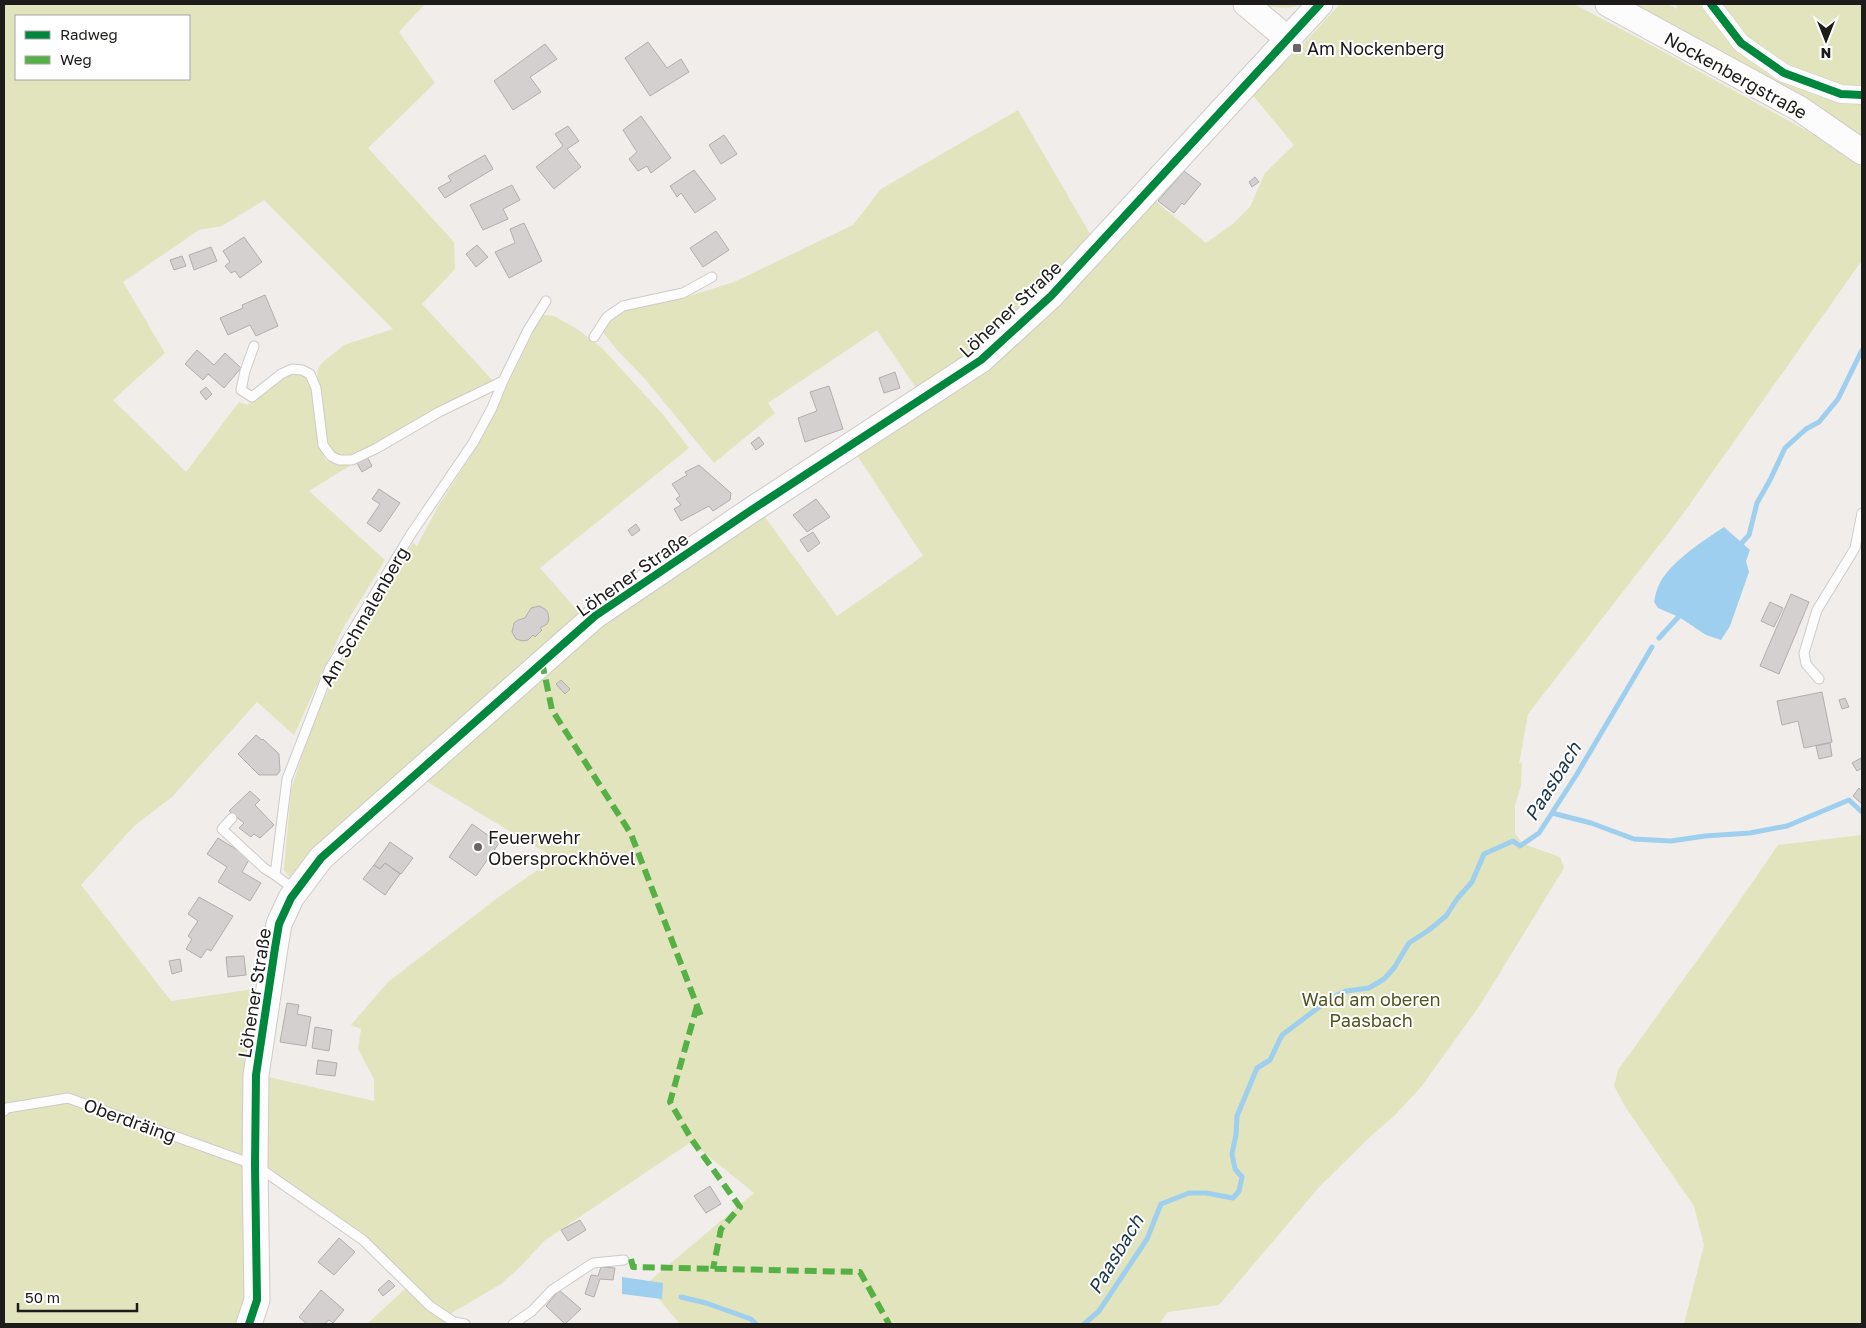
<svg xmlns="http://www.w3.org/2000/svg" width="1866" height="1328" font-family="'Golos Text',sans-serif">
  <rect width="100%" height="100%" fill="#f0edea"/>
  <!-- green -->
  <path fill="#e2e4bd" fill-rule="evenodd" d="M4,4H425L399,32L435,83L368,148L454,242L455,269L422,304L495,383L396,435L349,457H341L333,453L327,444L317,372L321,364L344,345L393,329L264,200L222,226L199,230L123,282L165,353L113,400L186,472L239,402L248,405C266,390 284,366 309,377C317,399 313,421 319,443C320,449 324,455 326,461L351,465L309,491L385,560L342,630L294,735L257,702L172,797L134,826L81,885L171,1001L262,988L250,1295L243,1324H4ZM16,16H189V79H16Z
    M1260,4H1302C1289,10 1274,8 1260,4Z
    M1340,4H1574L1651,45L1820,138L1862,167V264L1860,263L1680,518L1528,714L1519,764L1522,762L1521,785L1515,806V833L1523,844L1560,857L1564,868L1480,1005L1421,1087L1395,1115L1372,1135L1320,1186L1219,1305L1168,1312L1159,1324H680L646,1284L754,1193L691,1142L544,1241L521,1266L501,1284L448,1315L433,1305L361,1232L260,1163L264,1076L374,1101V1079L358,1049L361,1029L351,1025L388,982L500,896L555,858L426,781L594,627L762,513L837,616L923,556L855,452L1061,301L1103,260L1153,199L1206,243L1233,224L1250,207L1265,173L1294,145L1251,93L1297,51Z
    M1631,4H1668L1677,9L1676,4H1699L1734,47L1789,82L1833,100L1862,104V138Z
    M1715,4H1862V89L1842,86L1786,68L1744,39Z
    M1018,110L1093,239L976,355L920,394L877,330L768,403L775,413L714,463L645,379L617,350L603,332L610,319L628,309L680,299L734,282L853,225L881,189Z
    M542,315L554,316L577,329L603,349L665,417L689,448L540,568L583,617L294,883L284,870L291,791L310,729L339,667L376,599L413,543L417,546L439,505L476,448Z
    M1862,835V1324H1684L1704,1245L1694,1206L1626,1108L1614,1086L1618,1070L1727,919L1778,845Z
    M406,1288L445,1320L443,1324H367Z"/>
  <!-- water -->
  <path fill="#9ecfee" d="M1724,527L1750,550L1746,561L1749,572L1730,626L1721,640L1706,635L1679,617L1658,608L1654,602C1655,597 1656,592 1658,587C1668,563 1703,541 1724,527Z
    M622,1277L663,1283L662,1299L622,1294Z"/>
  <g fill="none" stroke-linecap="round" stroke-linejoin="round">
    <!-- stream -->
    <path stroke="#9ecfee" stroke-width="5" d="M1738,547L1749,535L1757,503L1770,480L1785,448L1806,429L1819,422L1838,399L1862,350
      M1659,638L1682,613
      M1552,813L1591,823L1634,839L1671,841L1705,836L1750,833L1787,826L1849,800L1862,812
      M681,1297L706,1303L751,1319L756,1324
      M1084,1324L1099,1311L1147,1239L1161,1204L1189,1193H1206L1233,1198L1239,1191L1242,1177L1235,1169L1232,1154L1236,1135L1237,1116L1257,1068L1270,1060L1282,1035L1331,998L1346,991L1369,988L1384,979L1394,968L1409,943L1429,930L1446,916L1457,899L1472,882L1484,854L1513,841L1520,846L1539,833L1577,774L1652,647"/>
  </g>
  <!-- building -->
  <path fill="#d3d0cf" stroke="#b1afae" d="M648,42L667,68L681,59L689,72L650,96L625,58Z
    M545,44L557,59L530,77L541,92L513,110L494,81Z
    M641,116L671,158L651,173L647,166L638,171L629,159L637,152L623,130Z
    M568,126L579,141L567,149L581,167L554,189L536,167L563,146L555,134Z
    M724,135L737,154L721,164L709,145Z
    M485,155L493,169L445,198L438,188L451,181L448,176Z
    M694,170L716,199L695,213L681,193L677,197L670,186Z
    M1184,171L1201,184L1184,205L1182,203L1174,213L1158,201Z
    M1255,177L1259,182L1252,187L1249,182Z
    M512,185L520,200L503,209L508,219L483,230L470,205Z
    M524,223L542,261L509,278L495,252L515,243L510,229Z
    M716,231L729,250L703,267L690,248Z
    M244,237L262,262L240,278L235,271L231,273L225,266L230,262L223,251Z
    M477,245L488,257L476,267L466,254Z
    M211,247L217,261L194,270L189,255Z
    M182,256L186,266L174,270L170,260Z
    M265,295L278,326L256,336L250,325L228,335L220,318L243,308L242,305Z
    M197,350L214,365L225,353L241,368L224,388L208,374L203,380L185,364Z
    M895,372L900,388L884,393L879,378Z
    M829,386L843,429L805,442L798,418L817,411L810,392Z
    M206,387L212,394L206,400L200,392Z
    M759,437L764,444L756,450L751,443Z
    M367,457L372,466L362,472L357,463Z
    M699,465L731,493L730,500L713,511L709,506L681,521L674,509L681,505L676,499L680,496L672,484L687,475L685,472Z
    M379,489L400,503L380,532L367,523L380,504L372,499Z
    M816,499L830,517L807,532L793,515Z
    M636,524L640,530L632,536L628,530Z
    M813,532L820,543L808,552L800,540Z
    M1791,594L1809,602L1779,674L1760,666Z
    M1770,602L1783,608L1774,627L1761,621Z
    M539,606L545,609L548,613L549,620L547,624L540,628L542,630L535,637L533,635L528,640L523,641L516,639L512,632L514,623L518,620L525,618L531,608Z
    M561,680L570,689L565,694L556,684Z
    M1822,692L1832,742L1804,748L1798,721L1782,725L1777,701Z
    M1845,698L1849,707L1842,709L1839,700Z
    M256,735L262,740L263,739L279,754L280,771L277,775H259L238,754Z
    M1830,743L1832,756L1819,759L1816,746Z
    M1861,758L1862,768L1857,771L1852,763Z
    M1859,788L1862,791V804L1853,796Z
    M250,791L260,800L255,805L274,825L260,838L254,834L251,837L239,828L244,823L229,811Z
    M472,824L499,843L476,876L449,857Z
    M218,838L250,858L242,872L261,883L250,901L218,882L227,867L207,854Z
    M390,842L413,858L401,874L385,863L380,869L374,865Z
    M385,863L400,874L385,895L363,879L374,865L380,869Z
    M199,897L233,916L211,951L207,949L201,958L186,949L192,939L188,936L198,921L188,914Z
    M244,956L246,975L228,977L226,957Z
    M180,959L182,971L172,974L169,961Z
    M287,1003L299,1005L297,1014L311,1017L306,1046L280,1042Z
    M315,1027L332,1030L329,1051L312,1048Z
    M318,1060L337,1063L335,1076L316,1074Z
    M710,1186L721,1204L706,1213L694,1196Z
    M580,1220L586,1230L568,1241L561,1230Z
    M339,1238L355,1252L334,1275L318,1262Z
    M601,1267L615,1268L613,1280L600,1279L594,1297L585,1294L591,1275L598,1276Z
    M389,1280L395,1286L383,1296L378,1290Z
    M321,1290L344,1310L333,1323L329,1320L324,1324H307L299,1317Z
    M559,1290L581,1309L565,1324L546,1306Z"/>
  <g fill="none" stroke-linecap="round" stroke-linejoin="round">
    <!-- lane casing -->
    <g stroke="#cecbc9" stroke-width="11">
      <path id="lane" d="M594,337L607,317L623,306L683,293L712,277
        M254,346L245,371L241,390L252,397L281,374L292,369L302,370L310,374L316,388L323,445L331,456L339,460H352L377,448L439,412L503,381L528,330L546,301
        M1819,679L1806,664L1804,653L1817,610L1855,548L1862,513
        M232,818L222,829L264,868L275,875
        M294,889L275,875L287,779L330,668L411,534L473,443L492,408L503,381
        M4,1111L7,1108L68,1098L255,1165L363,1240L430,1306L454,1322L465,1324
        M513,1324L532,1311L552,1290L593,1263L624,1260"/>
    </g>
    <!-- street casing -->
    <g stroke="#cecbc9" stroke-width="19">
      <path id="street" d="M1711,4L1741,43L1784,73L1841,94L1862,95"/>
    </g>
    <!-- secondary casing -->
    <g stroke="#cecbc9" stroke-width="27">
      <path id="secondary" d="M1246,4L1288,39
        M1608,4L1800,109L1862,152
        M249,1324L257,1300L255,1165L256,1075L275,948L279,924L291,898L321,858L595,616L753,509L981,360L1051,296L1320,4"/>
    </g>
    <!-- lane -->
    <use href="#lane" stroke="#fdfcfc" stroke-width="9"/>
    <!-- street -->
    <use href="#street" stroke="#fdfcfc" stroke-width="18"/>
    <!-- secondary -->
    <use href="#secondary" stroke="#fdfcfc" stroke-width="25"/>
    <!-- quiet -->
    <path stroke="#55b145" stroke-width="6" stroke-dasharray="12 6" stroke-linecap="butt" d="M542,662L552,710L631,834L701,1016
      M697,1006L670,1102L692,1140L740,1207L721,1229L713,1269
      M631,1259L633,1267L860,1272L889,1324"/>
    <!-- cycleway casing -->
    <g stroke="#fff" stroke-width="11">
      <path id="cycleway" d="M1711,4L1741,43L1784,73L1841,94L1862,95
        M249,1324L257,1300L255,1165L256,1075L275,948L279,924L291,898L321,858L595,616L753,509L981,360L1051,296L1320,4"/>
    </g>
    <!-- cycleway -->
    <use href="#cycleway" stroke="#00873e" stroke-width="8"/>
  </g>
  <!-- markers -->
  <g fill="#686563" stroke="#fff" stroke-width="2">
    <rect x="1292" y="43" width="10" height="10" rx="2.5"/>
    <circle cx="478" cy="847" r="5"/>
  </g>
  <g text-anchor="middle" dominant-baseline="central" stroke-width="4" stroke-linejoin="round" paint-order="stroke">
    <!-- poi labels -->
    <g font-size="18" fill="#1e1c1a" stroke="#fff" text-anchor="start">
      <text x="1307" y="48">Am Nockenberg</text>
      <text x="488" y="837">Feuerwehr<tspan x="488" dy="21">Obersprockhövel</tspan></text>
    </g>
    <!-- street labels -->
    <g font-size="18" fill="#1e1c1a" stroke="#fff">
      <text transform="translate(1736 75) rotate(29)">Nockenbergstraße</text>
      <text transform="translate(1010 309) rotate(-43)">Löhener Straße</text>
      <text transform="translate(632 574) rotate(-35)">Löhener Straße</text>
      <text transform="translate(364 616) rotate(-60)">Am Schmalenberg</text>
      <text transform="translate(254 993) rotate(-81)">Löhener Straße</text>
      <text transform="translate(130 1120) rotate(20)">Oberdräing</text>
    </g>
    <!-- park labels -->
    <g font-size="18" fill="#53551f" stroke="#fff">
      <text x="1371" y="999">Wald am oberen<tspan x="1371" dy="21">Paasbach</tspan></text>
    </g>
    <!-- water labels -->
    <g font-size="19" font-style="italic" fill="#18374a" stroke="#fff">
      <text transform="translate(1552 781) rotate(-58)">Paasbach</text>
      <text transform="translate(1115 1254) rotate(-59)">Paasbach</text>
    </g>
  </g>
  <!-- border -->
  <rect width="1866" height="1328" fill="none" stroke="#1e1c1a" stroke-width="10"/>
  <!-- legend -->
  <rect x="15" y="15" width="175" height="65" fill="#ffffff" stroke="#a5a4a3"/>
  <rect x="25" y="31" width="25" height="8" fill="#00873e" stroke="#a5a4a3"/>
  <text x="60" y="40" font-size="15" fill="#1e1c1a">Radweg</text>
  <rect x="25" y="56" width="25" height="8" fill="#55b145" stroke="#a5a4a3"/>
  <text x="60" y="65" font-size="15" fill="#1e1c1a">Weg</text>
  <!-- north arrow -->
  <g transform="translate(1826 40) rotate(180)" stroke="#ffffff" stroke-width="4" paint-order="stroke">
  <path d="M0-4L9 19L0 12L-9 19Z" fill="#1e1c1a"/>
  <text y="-8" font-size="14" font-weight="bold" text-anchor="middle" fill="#1e1c1a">N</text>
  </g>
  <!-- scale -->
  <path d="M18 1303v8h119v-8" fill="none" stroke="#1e1c1a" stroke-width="2.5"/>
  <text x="25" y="1303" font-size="15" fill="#1e1c1a" stroke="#ffffff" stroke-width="4" paint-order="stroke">50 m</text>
</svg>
